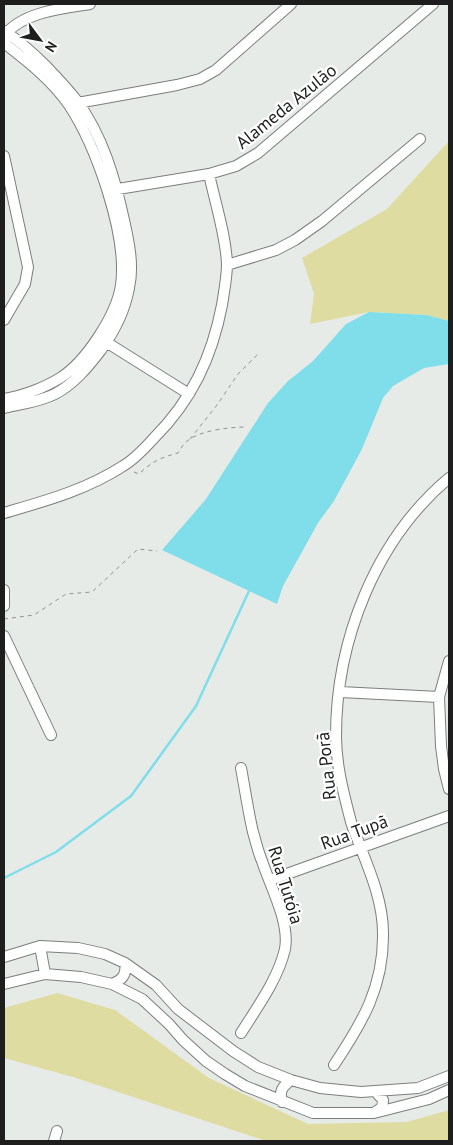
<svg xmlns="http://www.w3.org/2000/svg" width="453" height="1145" font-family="'PT Sans',sans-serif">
  <rect width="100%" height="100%" fill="#e7ebe8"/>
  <!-- green -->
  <path fill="#dedca0" d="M449,141V321L427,315L369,312L310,324L314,294L302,258L387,209Z
    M57,993L115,1010L209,1078L308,1124L407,1122L449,1110V1141H266L73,1077L4,1058V1008Z"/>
  <!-- water -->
  <path fill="#7fdeea" d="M369,312L427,315L449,321V364L424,368L393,386L383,398L362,449L334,501L318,523L283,586L277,604L162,550L206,499L268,403L288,381L313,361L346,324Z"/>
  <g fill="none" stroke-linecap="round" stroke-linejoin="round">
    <!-- stream -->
    <path stroke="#7fdeea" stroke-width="2.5" d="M4,878L56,852L131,796L196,706L249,591"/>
    <!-- minor casing -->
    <g stroke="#7b7e7c" stroke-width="12">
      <path id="minor" d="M4,31C20,41 34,54 47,67C57,78 68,89 77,101C103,136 115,179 124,220C129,242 134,266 129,288C125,310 114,332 101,350C88,367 74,384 55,394C39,402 21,404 4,408
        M4,36C22,12 63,8 90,4
        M4,43C27,61 52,80 69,105C96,146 128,235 121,285C117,314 86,362 60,378C44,388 22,396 4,399
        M72,104L177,85L200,79L216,70L291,4
        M4,156L28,267L25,284L4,320
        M112,190L209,174L236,166L258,153L433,4
        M227,265L276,250L295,240L322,221L420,139
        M106,342L189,394
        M4,513C45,501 86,490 123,466C135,459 145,448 154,438C192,400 212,357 222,305C224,292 227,277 227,264C226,236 215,202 209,174
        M4,590V606
        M4,636L51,735
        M449,661L439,697L441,746L444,769L449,789
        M340,692L439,697
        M241,768C245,789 248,811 253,832C256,842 258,852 262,861C270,886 290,922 285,949C278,979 258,1006 241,1033
        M270,880L449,816
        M40,946L45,974
        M4,957L40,946L78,948L105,954L125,963L156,985L178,1009L233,1051L258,1067L291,1080L320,1088L361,1092L418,1088L449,1076
        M4,984L45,974L81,977L112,984L142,999L169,1024L183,1040L206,1061L225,1074L245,1086L313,1113H374L429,1099L449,1090
        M112,984C122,980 127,975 125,963
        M334,1065C362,1023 384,987 383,933C383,903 371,874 360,846C357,837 352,828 350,818C343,791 336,764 336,736C336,641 375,540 449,478
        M375,1091L383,1100C383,1107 381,1109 375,1112
        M282,1102C279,1091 282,1087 291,1080
        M54,1141L57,1131"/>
    </g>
    <!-- path -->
    <path stroke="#8f9290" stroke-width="1" stroke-dasharray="4 4" stroke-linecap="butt" d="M190,439L217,405L238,374L259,353
      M134,472L139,474C151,462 162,457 178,453C180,450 182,446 185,443C198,430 230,427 247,427
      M4,619L34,615L66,594L92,592L138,549L157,551"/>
    <!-- minor -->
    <use href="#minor" stroke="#fff" stroke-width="10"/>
  </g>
  <g text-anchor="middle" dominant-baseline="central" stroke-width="4.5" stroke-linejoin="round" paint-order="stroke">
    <!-- street labels -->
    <g font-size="18" fill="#1d1e1d" stroke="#fff">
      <text transform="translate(286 106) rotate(-39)">Alameda Azulão</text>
      <text transform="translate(326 766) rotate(-96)">Rua Porã</text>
      <text transform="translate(354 832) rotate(-20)">Rua Tupã</text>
      <text transform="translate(286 885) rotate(73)">Rua Tutóia</text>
    </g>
  </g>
  <!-- border -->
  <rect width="453" height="1145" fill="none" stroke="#1d1e1d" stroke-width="10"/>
  <!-- north arrow -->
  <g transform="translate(40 40) rotate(122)" stroke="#ffffff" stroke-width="4" paint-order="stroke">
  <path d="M0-4L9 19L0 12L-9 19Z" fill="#1d1e1d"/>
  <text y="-8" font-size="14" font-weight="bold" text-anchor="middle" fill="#1d1e1d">N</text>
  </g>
</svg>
